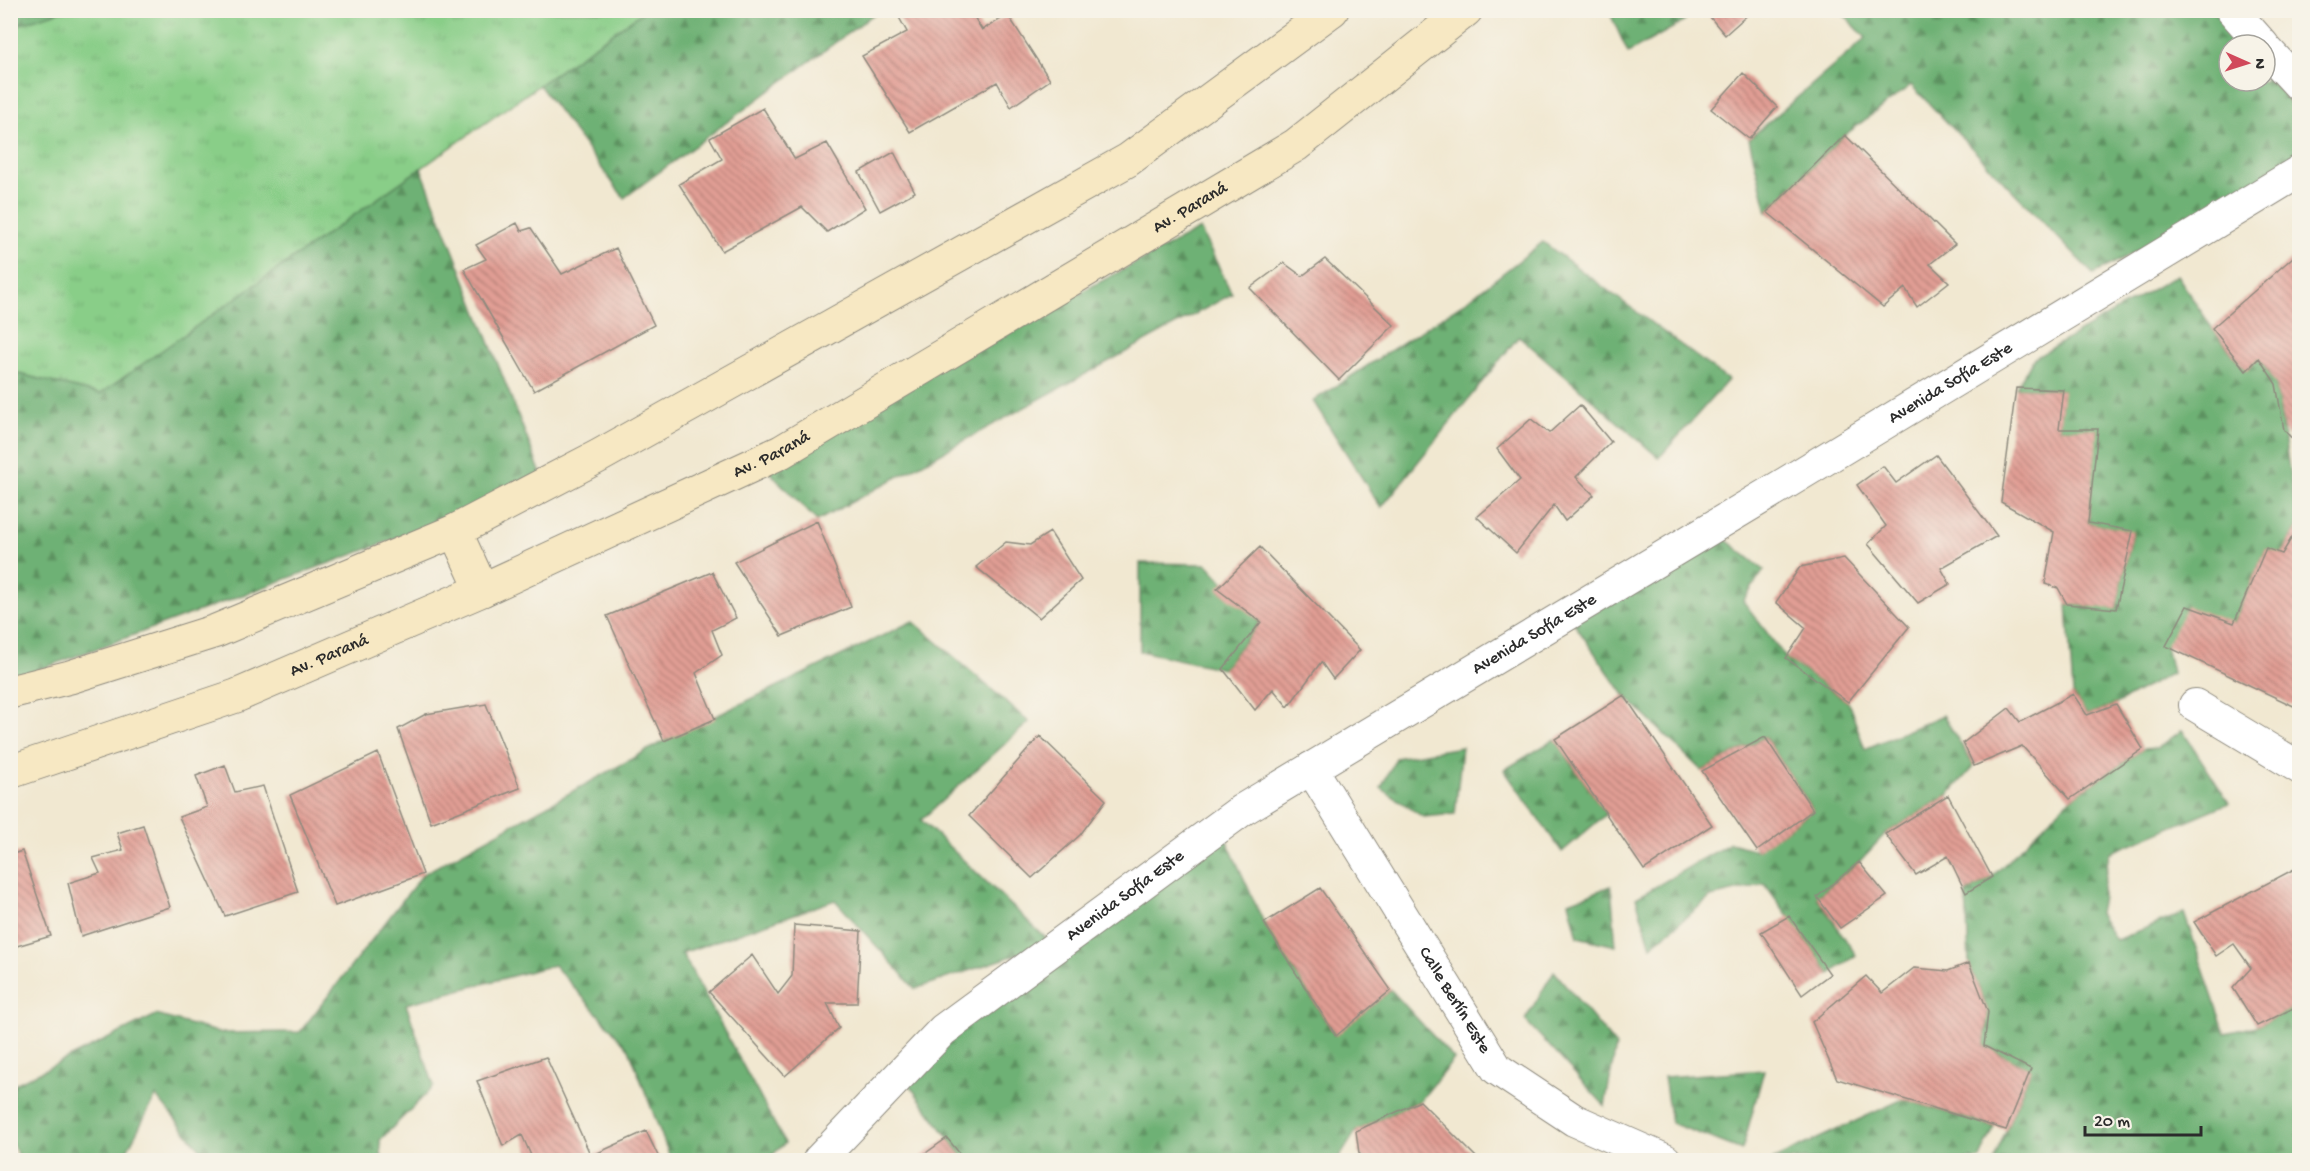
<svg xmlns="http://www.w3.org/2000/svg" width="2310" height="1171" font-family="'Gochi Hand',sans-serif">
  <defs>
    <pattern id="grass-tufts" width="24" height="20" patternUnits="userSpaceOnUse" patternTransform="scale(1.5)"><rect width="24" height="20" fill="#89ce88"/><path d="M3 7l-1-3M5 7V3M7 7l1-3M15 17l-1-3M17 17v-4M19 17l1-3" fill="none" stroke="#76b176"/></pattern>
    <pattern id="forest-firs" width="22" height="20" patternUnits="userSpaceOnUse" patternTransform="scale(1.5)"><rect width="22" height="20" fill="#6eb174"/><path d="M5 1l3.5 6h-7zM16 11l3.5 6h-7z" fill="#5b905f"/></pattern>
    <pattern id="building-back-hatch" width="6" height="6" patternUnits="userSpaceOnUse" patternTransform="scale(1.5)"><rect width="6" height="6" fill="#e19e94"/><path d="M-1 5l2 2M0 0l6 6M5-1l2 2" fill="none" stroke="#b78179"/></pattern>
  </defs>
  <rect width="100%" height="100%" fill="#f7f3e8"/>
  <filter id="ink" filterUnits="userSpaceOnUse"><feTurbulence type="fractalNoise" baseFrequency=".0167" numOctaves="2"/><feDisplacementMap in="SourceGraphic" scale="12" xChannelSelector="R" yChannelSelector="G"/><feConvolveMatrix kernelMatrix="1 2 1 2 8 2 1 2 1" color-interpolation-filters="sRGB"/></filter>
  <filter id="wash" filterUnits="userSpaceOnUse"><feTurbulence type="fractalNoise" baseFrequency=".008" numOctaves="4" result="noise"/><feDisplacementMap in="SourceGraphic" scale="24" xChannelSelector="R" yChannelSelector="G"/><feGaussianBlur stdDeviation="1.35" result="paint"/><feColorMatrix in="noise" values="0 0 0 0 0 0 0 0 0 0 0 0 0 0 0 0 0 1.4 0 .05"/><feComposite in="paint" operator="in"/></filter>
  <g filter="url(#wash)">
    <rect width="100%" height="100%" fill="#f1e8d1"/>
    <!-- grass -->
    <path fill="url(#grass-tufts)" stroke="#5a7c5a" stroke-width="1.5" d="M11,11H644L100,395L11,372Z"/>
    <!-- forest -->
    <path fill="url(#forest-firs)" stroke="#4c6e50" stroke-width="1.5" d="M11,10H61V11L11,27Z
      M644,11V10L878,11L624,198L539,85Z
      M1609,11H1680L1685,21L1628,53Z
      M1840,11H2214L2242,45H2229V81H2265V73L2299,114V167L2093,274L1911,85L1845,135L1767,212L1749,139L1866,38Z
      M421,168L545,484L11,680V372L100,394Z
      M1200,229L1232,294L817,521L760,462Z
      M1543,242L1728,380L1659,458L1519,336L1381,508L1313,401L1467,301Z
      M2177,275L2212,328L2245,370L2259,358L2276,384L2298,527L2282,554L2266,549L2234,623L2166,646L2172,673L2116,704L2087,715L2073,694L2067,604L2116,608L2133,532L2088,523L2097,430L2059,429L2063,390L2016,388L2033,359Z
      M1711,528L1764,570L1743,601L1786,658L1848,702L1865,749L1943,715L1974,766L1948,795L1885,834L1859,862L1817,897L1856,955L1830,974L1765,884L1711,897L1651,946L1636,898L1730,843L1757,850L1813,810L1765,737L1702,771L1624,695L1568,615Z
      M1140,563L1207,564L1260,622L1223,669L1140,651Z
      M913,621L1029,722L921,820L1051,943L915,989L835,900L682,953L785,1143L767,1160H671L629,1049L554,965L406,1004L434,1086L380,1140L382,1160H206L201,1150L156,1096L122,1160H21L11,1142V1104L15,1084L156,1015L221,1033L300,1032L423,874L664,741Z
      M2182,730L2229,803L2109,853L2099,914L2116,940L2184,913L2225,1033L2257,1026L2299,1005V1160H1994L2031,1069L1984,1046L1988,1012L1969,963L1966,893L1992,877L2070,799L2143,749L2158,748Z
      M1555,739L1606,814L1562,852L1504,770Z
      M1462,747L1455,814L1423,817L1381,788L1396,758Z
      M1221,828L1264,923L1335,1035L1391,990L1454,1059L1420,1101L1356,1131L1338,1160H965L901,1074Z
      M1611,886L1616,946L1578,937L1569,902Z
      M1554,971L1616,1046L1605,1106L1525,1020Z
      M1764,1070L1742,1150L1671,1123L1664,1077Z
      M1903,1099L1994,1127L1979,1160H1772Z"/>
    <g id="blocks">
      <!-- building -->
      <path fill="url(#building-back-hatch)" d="M895,10H970L982,30L1008,15L1050,80L1011,107L997,82L910,132L862,56L907,32Z
        M1704,10H1753L1725,35Z
        M1743,73L1777,107L1749,139L1711,109Z
        M763,108L795,159L827,143L865,208L827,232L802,207L722,251L679,184L722,159L710,138Z
        M1845,135L1955,244L1930,264L1949,282L1917,307L1905,288L1883,307L1767,212Z
        M894,152L915,192L880,211L859,172Z
        M517,223L521,231L531,228L562,274L616,248L654,325L534,391L464,269L486,259L476,245Z
        M2300,251V447L2284,430L2276,384L2259,358L2246,371L2212,328Z
        M1325,259L1394,325L1339,380L1250,288L1284,263L1302,276Z
        M2016,388L2064,390L2059,429H2098L2088,523L2133,531L2116,609L2067,604L2058,588L2045,584L2054,532L2001,502Z
        M1580,405L1611,442L1576,477L1594,495L1565,521L1554,505L1516,553L1477,517L1520,480L1497,449L1531,419L1549,433Z
        M1936,455L1997,536L1941,568L1950,584L1918,603L1868,544L1886,526L1857,485L1883,466L1896,483Z
        M817,521L851,607L782,636L734,562Z
        M2298,527L2300,528V709L2166,646L2187,606L2234,623L2266,548L2282,554Z
        M1050,532L1081,580L1039,618L976,567L1006,542L1030,545Z
        M1260,547L1360,650L1333,679L1321,662L1288,707L1273,689L1255,710L1223,669L1261,622L1217,589Z
        M1844,558L1909,627L1848,702L1786,658L1806,628L1776,602L1800,567Z
        M712,572L736,618L712,630L722,655L696,673L715,719L664,741L607,616Z
        M2073,694L2087,715L2116,704L2143,749L2070,799L2022,746L1974,766L1963,743L2009,708L2020,722Z
        M1624,695L1712,825L1644,870L1555,739Z
        M486,704L520,788L431,823L398,729L426,714Z
        M1040,736L1106,800L1080,835L1032,878L969,816Z
        M1765,737L1813,810L1757,851L1702,771Z
        M378,753L423,874L335,906L290,795Z
        M225,765L235,792L263,786L298,892L225,916L179,817L207,807L196,776Z
        M1948,795L1992,877L1966,893L1948,856L1916,875L1885,834Z
        M143,825L170,907L81,936L68,883L100,873L93,858L123,850L117,833Z
        M22,851L51,936L10,948V855Z
        M1859,862L1887,896L1840,928L1817,897Z
        M2300,866V1005L2257,1026L2233,988L2251,968L2234,944L2216,956L2194,922Z
        M1320,888L1391,990L1336,1036L1264,923Z
        M1789,916L1830,974L1802,995L1761,932Z
        M794,925L861,931L857,1003H827L839,1028L785,1076L709,992L752,955L778,994L792,976Z
        M1969,963L1988,1012L1984,1046L2031,1069L2006,1130L1837,1079L1812,1022L1866,976L1882,993L1914,968L1948,971Z
        M546,1057L591,1156L646,1131L660,1160H533L522,1135L503,1146L477,1081Z
        M1420,1101L1479,1160H1364L1359,1153L1356,1131Z
        M947,1138L965,1160H916Z"/>
    </g>
  </g>
  <g filter="url(#ink)">
    <use href="#blocks" fill-opacity="0" stroke="#8e8a7e" stroke-width="1.5"/>
    <g fill="none" stroke-linecap="round" stroke-linejoin="round">
      <!-- street casing -->
      <g stroke="#8e8a7e" stroke-width="34">
        <g id="street">
          <path d="M2232,10L2263,45"/>
          <path d="M2265,48L2300,86"/>
          <path d="M2195,705L2300,768"/>
          <path id="s1" d="M1311,768L1497,1069L1574,1120L1665,1160"/>
          <path id="s2" d="M819,1160L943,1030L1242,810L1786,483L2300,171"/>
        </g>
      </g>
      <!-- secondary casing -->
      <g stroke="#8e8a7e" stroke-width="35">
        <g id="secondary">
          <path d="M455,531L482,590"/>
          <path d="M10,692L70,677L216,631L455,531L599,456L1128,160L1332,10"/>
          <path id="s3" d="M10,772L236,696L482,590L781,452L1296,145L1466,10"/>
        </g>
      </g>
      <!-- street -->
      <use href="#street" stroke="#fff" stroke-width="32"/>
      <!-- secondary -->
      <use href="#secondary" stroke="#f7e8c3" stroke-width="33"/>
    </g>
  </g>
  <g text-anchor="middle" dominant-baseline="central" stroke-width="5" stroke-linejoin="round" paint-order="stroke">
    <!-- street labels -->
    <g font-size="18" fill="#2b2b2b" stroke="#f7f3e8">
      <text stroke="none"><textPath href="#s3" startOffset="1312">Av. Paraná</textPath></text>
      <text stroke="none"><textPath href="#s2" startOffset="1378">Avenida Sofía Este</textPath></text>
      <text stroke="none"><textPath href="#s3" startOffset="826">Av. Paraná</textPath></text>
      <text stroke="none"><textPath href="#s2" startOffset="892">Avenida Sofía Este</textPath></text>
      <text stroke="none"><textPath href="#s3" startOffset="340">Av. Paraná</textPath></text>
      <text stroke="none"><textPath href="#s2" startOffset="406">Avenida Sofía Este</textPath></text>
      <text stroke="none"><textPath href="#s1" startOffset="273">Calle Berlín Este</textPath></text>
    </g>
  </g>
  <!-- margin -->
  <rect width="2310" height="1171" fill="none" stroke="#f7f3e8" stroke-width="36"/>
  <!-- north arrow -->
  <g transform="translate(2247 63) rotate(93)"><circle r="28" fill="#f7f3e8" stroke="#a5a39c" stroke-width="1.5"/>
  <path d="M0-4.5L10 22L0 15L-10 22Z" fill="#d1495b"/>
  <text y="-9" font-size="16" font-weight="bold" text-anchor="middle" fill="#2b2b2b">N</text>
  </g>
  <!-- scale -->
  <path d="M2085 1126v9h116v-9" fill="none" stroke="#2b2b2b" stroke-width="3"/>
  <text x="2094" y="1126" font-size="18" fill="#2b2b2b" stroke="#f7f3e8" stroke-width="4.5" paint-order="stroke">20 m</text>
</svg>
